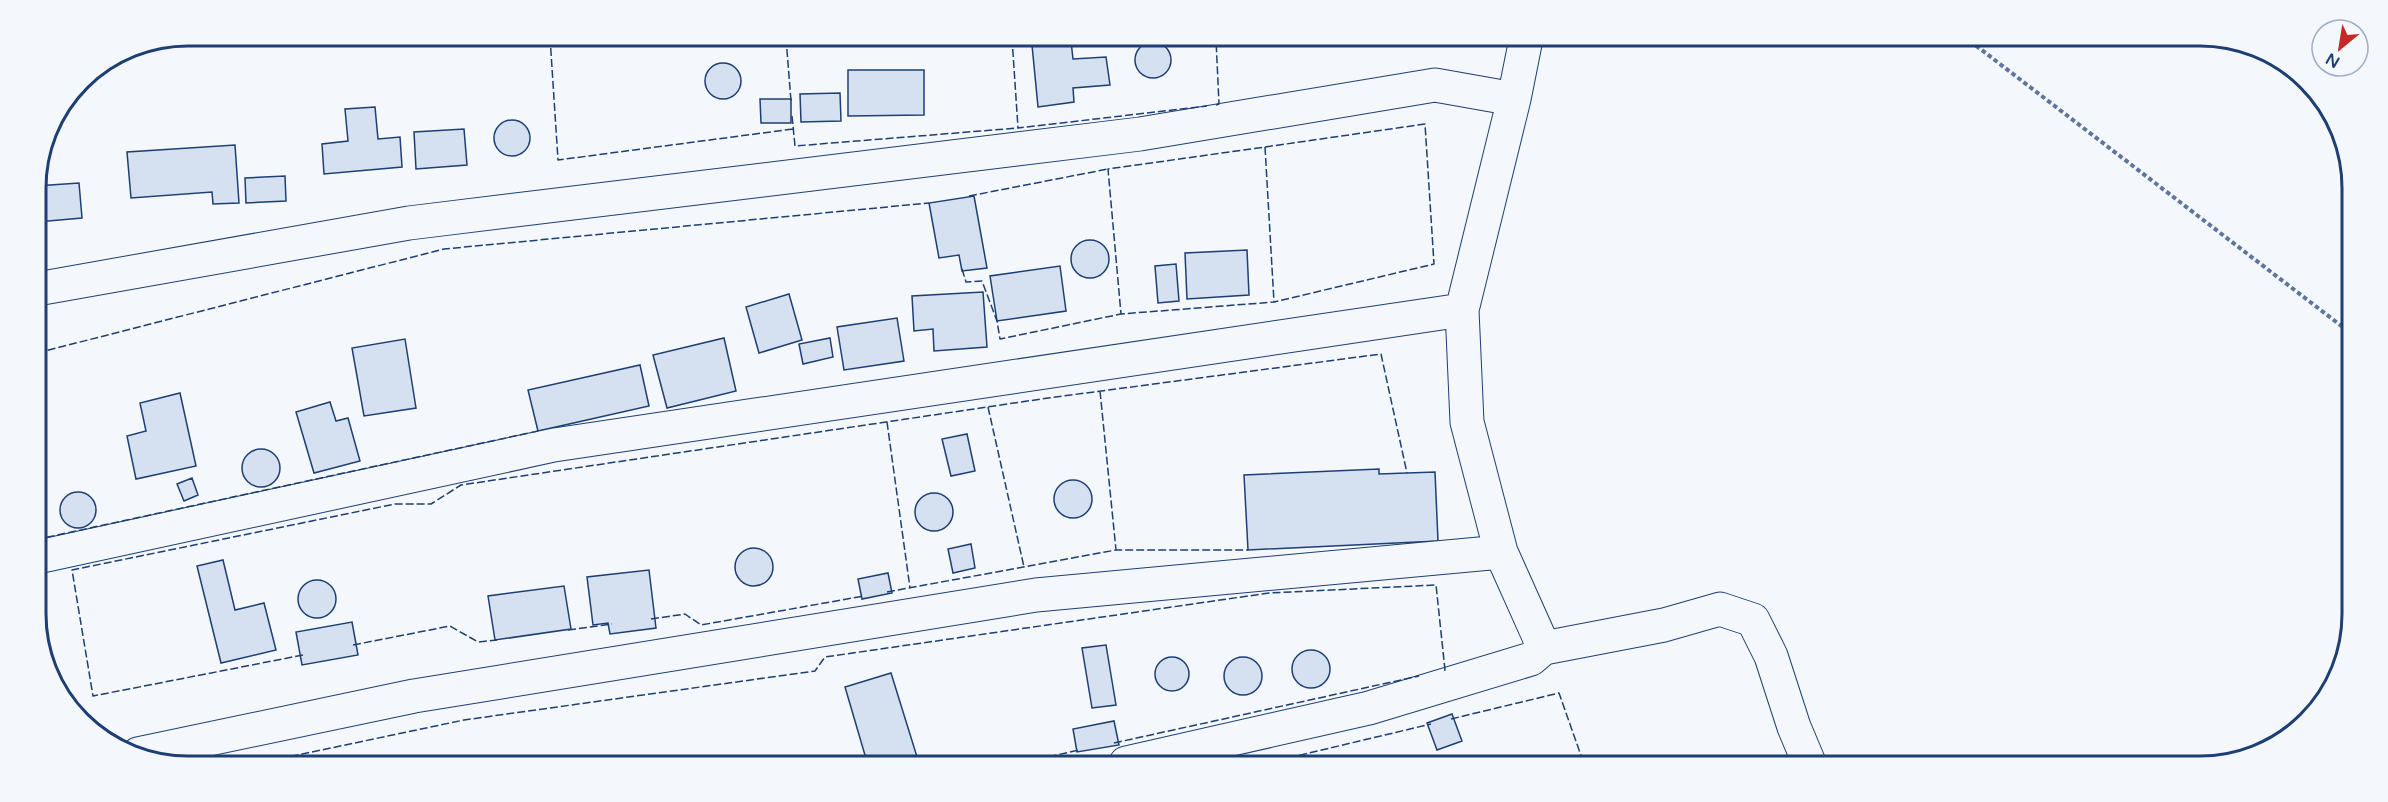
<svg xmlns="http://www.w3.org/2000/svg" width="2388" height="802" font-family="'Varela Round',sans-serif">
  <rect width="100%" height="100%" fill="#f4f7fb"/>
  <!-- building -->
  <path fill="#d5e0f0" stroke="#1d3f73" stroke-width="1.5" d="M1071,41L1073,59L1106,57L1110,85L1073,88L1074,102L1038,107L1032,45Z
    M1135 60a18 18 0 1 1 36 0a18 18 0 1 1-36 0Z
    M705 81a18 18 0 1 1 36 0a18 18 0 1 1-36 0Z
    M848,70H924V115L848,116Z
    M840,93L841,121L801,122L800,94Z
    M760,99H791V123H761Z
    M375,107L378,139L400,137L402,167L324,174L322,144L348,141L345,109Z
    M494 138a18 18 0 1 1 36 0a18 18 0 1 1-36 0Z
    M464,129L467,165L416,169L414,132Z
    M235,145L239,203L213,204L212,192L131,198L127,152Z
    M285,176L286,201L246,203L245,178Z
    M79,183L82,218L37,222L36,186Z
    M974,196L987,268L962,271L959,255L939,258L929,203Z
    M1071 259a19 19 0 1 1 38 0a19 19 0 1 1-38 0Z
    M1247,250L1249,295L1187,299L1185,253Z
    M1176,264L1179,301L1158,303L1155,266Z
    M1060,266L1066,311L997,321L990,276Z
    M983,292L987,347L934,351L933,329L914,331L912,296Z
    M789,294L802,340L759,353L746,307Z
    M897,318L904,361L844,370L837,327Z
    M724,338L736,391L667,408L653,355Z
    M830,338L833,357L803,364L799,344Z
    M405,339L416,408L364,416L352,348Z
    M640,365L649,406L538,431L528,390Z
    M180,393L196,466L136,479L127,436L146,431L140,403Z
    M330,402L336,421L348,418L360,461L314,473L296,412Z
    M967,434L975,471L951,476L942,439Z
    M242 468a19 19 0 1 1 38 0a19 19 0 1 1-38 0Z
    M1379,469V474L1435,472L1438,541L1248,550L1244,475Z
    M192,478L198,495L184,501L177,484Z
    M1054 499a19 19 0 1 1 38 0a19 19 0 1 1-38 0Z
    M60 510a18 18 0 1 1 36 0a18 18 0 1 1-36 0Z
    M915 512a19 19 0 1 1 38 0a19 19 0 1 1-38 0Z
    M971,544L975,568L953,573L948,549Z
    M735 567a19 19 0 1 1 38 0a19 19 0 1 1-38 0Z
    M223,560L235,610L264,603L276,650L221,663L197,566Z
    M649,570L656,628L610,634L608,623L593,625L587,577Z
    M888,573L892,593L862,599L858,579Z
    M298 599a19 19 0 1 1 38 0a19 19 0 1 1-38 0Z
    M564,586L571,629L495,640L488,596Z
    M352,622L358,655L302,665L296,632Z
    M1106,645L1116,705L1092,708L1082,648Z
    M1292 669a19 19 0 1 1 38 0a19 19 0 1 1-38 0Z
    M1155 674a17 17 0 1 1 34 0a17 17 0 1 1-34 0Z
    M1224 676a19 19 0 1 1 38 0a19 19 0 1 1-38 0Z
    M891,673L918,760L910,763L867,762L845,687Z
    M1452,714L1462,741L1437,750L1427,723Z
    M1114,721L1119,745L1077,752L1073,729Z"/>
  <g fill="none" stroke-linecap="round" stroke-linejoin="round">
    <!-- street casing -->
    <g stroke="#1d3f73" stroke-width="35">
      <path id="street" d="M1526,39L1514,99L1462,310L1467,422L1501,552L1544,648L1664,625L1720,609L1753,620L1771,656L1794,727L1810,765
        M37,289L409,223L1140,134L1435,85L1514,99
        M38,557L554,445L1462,310
        M138,754L414,696L1036,595L1501,552
        M1126,763L1369,708L1531,659L1544,648"/>
    </g>
    <!-- path -->
    <path stroke="#5e769c" stroke-width="4" stroke-dasharray="4.5 3" stroke-linecap="butt" d="M1970,41L2348,331"/>
    <!-- street -->
    <use href="#street" stroke="#f4f7fb" stroke-width="33"/>
    <!-- fence -->
    <path stroke="#1d3f73" stroke-width="1.5" stroke-dasharray="8 3" stroke-linecap="butt" d="M550,37L558,160L793,129
      M786,38L791,101
      M1012,38L1018,128L1207,106
      M1216,105L1219,104L1216,39
      M792,116L795,146L1018,128
      M1265,147L1425,124L1434,264L1274,302L1121,314L1108,169L1265,147L1274,302
      M969,196L1108,169
      M962,269L966,282L982,281L997,321L1000,339L1121,314
      M37,353L444,249L929,203
      M1100,391L1116,550
      M988,407L1024,567
      M887,422L910,588
      M38,536L39,539L538,431
      M887,592L1116,550H1248
      M651,619L685,614L701,625L864,596
      M568,630L612,624
      M353,645L450,626L478,642L497,640
      M303,655L93,696L72,570L395,504H431L461,485L1048,398L1381,354L1407,473
      M1451,719L1559,693L1584,764
      M1114,743L1419,676
      M269,761L464,720L815,671L825,657L1269,593L1436,585L1445,670L1442,671
      M1005,763L1043,758L1079,750
      M1267,763L1431,724"/>
  </g>
  <!-- crop -->
  <path d="M0 0H2388V802H0ZM188 46H2200A142 142 0 0 1 2342 188V614A142 142 0 0 1 2200 756H188A142 142 0 0 1 46 614V188A142 142 0 0 1 188 46Z" fill="#f4f7fb" fill-rule="evenodd"/>
  <path fill="none" stroke="#1d3f73" stroke-width="3" d="M188 46H2200A142 142 0 0 1 2342 188V614A142 142 0 0 1 2200 756H188A142 142 0 0 1 46 614V188A142 142 0 0 1 188 46Z"/>
  <!-- north arrow -->
  <g transform="translate(2340 48) rotate(210)"><circle r="28" fill="#f4f7fb" stroke="#9eadc5" stroke-width="1.5"/>
  <path d="M0-4.5L10 22L0 15L-10 22Z" fill="#c62828"/>
  <text y="-9" font-size="16" font-weight="bold" text-anchor="middle" fill="#1d3f73">N</text>
  </g>
</svg>
